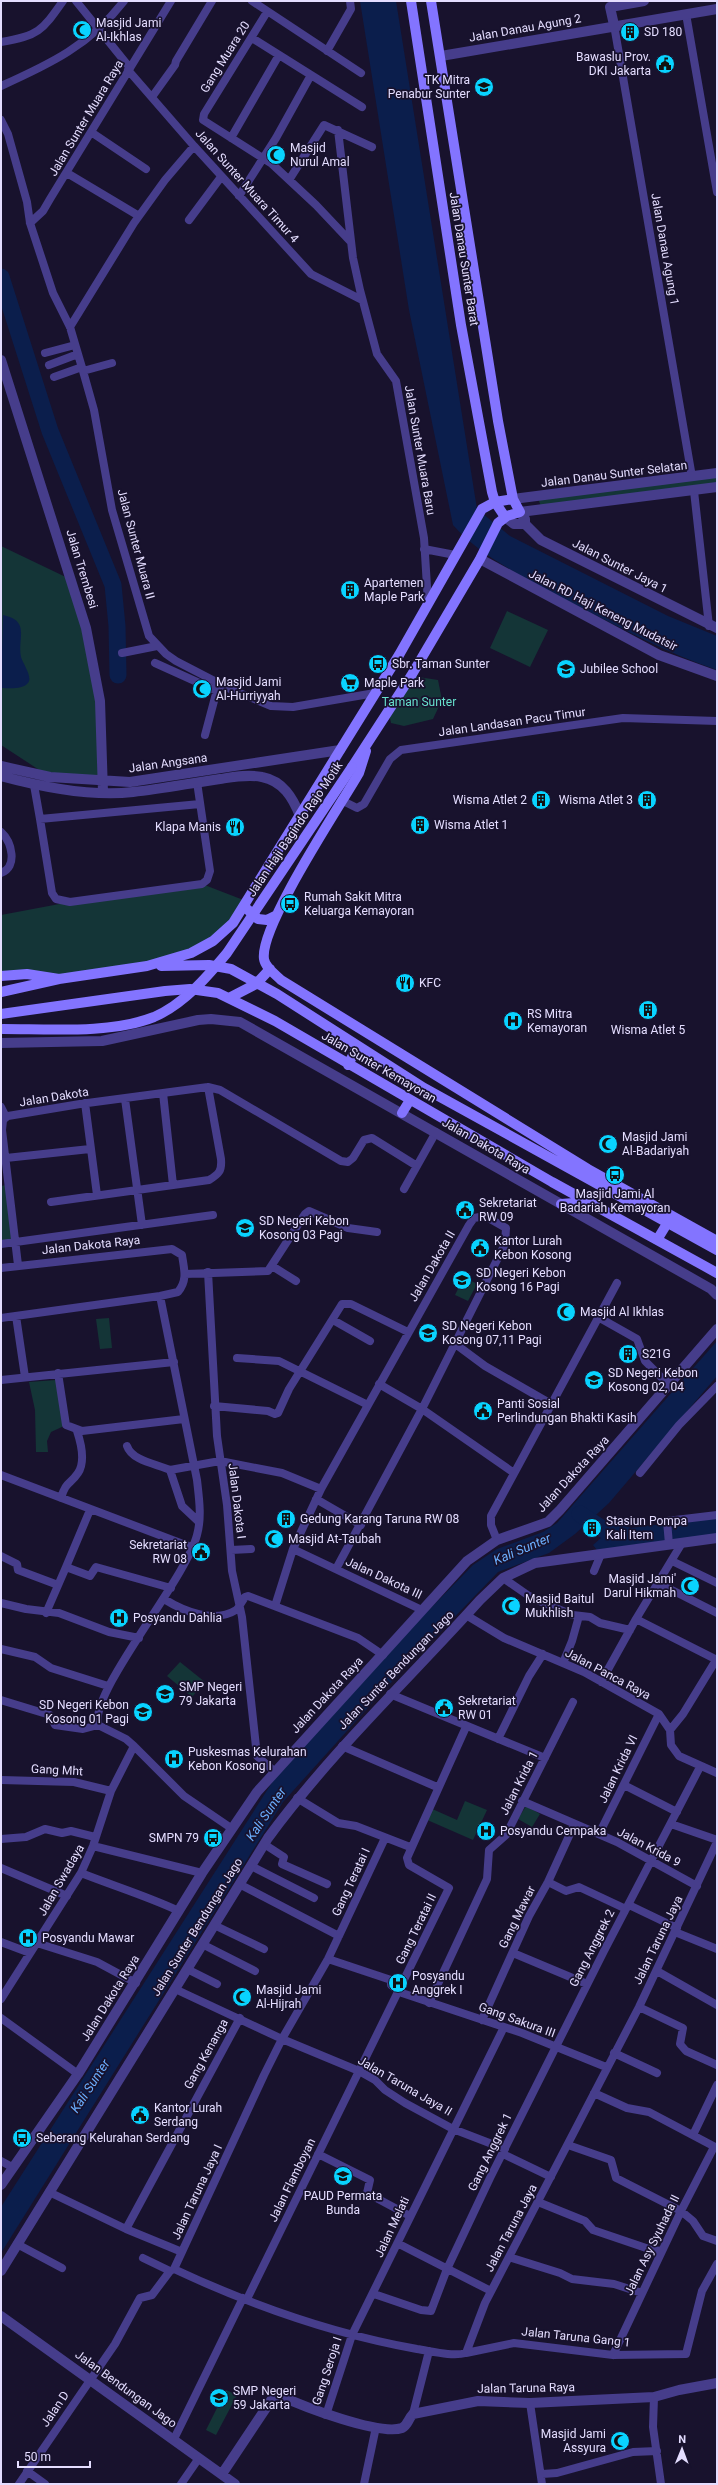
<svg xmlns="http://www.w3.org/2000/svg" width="718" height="2485" font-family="Roboto,sans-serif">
  <rect width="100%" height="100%" fill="#18122d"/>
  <!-- green -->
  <path fill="#143537" d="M717,471V485L542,509L537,496Z
    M1,546L72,580L93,659L102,782L50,777L1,745Z
    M507,611L548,630L530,667L490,648Z
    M412,676L438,680L442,700L433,719L404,726L391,723L389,713Z
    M202,884L246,901L233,923L191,953L59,979L1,977V915L70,902Z
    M6,1185L13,1241L1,1243V1186Z
    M464,1277L477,1284L468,1301L455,1295Z
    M109,1318L112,1348L100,1349L96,1319Z
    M56,1380L64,1426L51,1432L47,1441L48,1452H36L35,1410L29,1382Z
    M180,1662L205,1682L192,1697L167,1676Z
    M465,1801L487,1810L473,1840L425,1819L430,1808L457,1820Z
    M526,1806L540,1814L532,1827L518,1819Z
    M226,2390L237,2395L216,2435L206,2430Z"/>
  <!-- water -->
  <path fill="#0b1e4c" d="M360,1H396L477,509L510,536L668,616L717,636V670C669,654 623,629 578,606C539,585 482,559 453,525L409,310Z
    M3,615C31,621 17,638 21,657C23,664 33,677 28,683C22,690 9,688 1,688Z
    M717,1341V1376L609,1503L575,1534L549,1553L498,1572L382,1692L283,1802L1,2253V2207L273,1781L362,1678L473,1565L497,1549L543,1532L557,1523Z
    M717,1517V1534L597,1550L593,1545L618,1523L631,1528Z"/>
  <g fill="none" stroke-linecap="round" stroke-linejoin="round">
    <!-- river -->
    <path stroke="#0b1e4c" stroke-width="17" d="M1,277L50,431L113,585L117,626L118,675
      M580,1514L618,1539L628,1538"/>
    <!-- minor -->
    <path stroke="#463d8b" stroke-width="8" d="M76,1L130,68
      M252,1L361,73
      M267,12L204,114L203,120L272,164L316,205L350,241
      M686,14L717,192
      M614,25L692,477
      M252,38L362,107
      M1,42C38,36 42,31 63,1
      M327,51L351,9L350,1
      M128,70L194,146L311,274L362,300
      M1,86C50,64 90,45 124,1
      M152,97L175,65L176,61L212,1
      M1,120L8,134L27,202L30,223L53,293L70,327L83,371L94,410L112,510L149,636L166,654L176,661L230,689L271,706L293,707L375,693
      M338,130L353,258L360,290L377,354L396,381L424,538L428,603
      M91,132L146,169
      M231,138L279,55
      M67,173L139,216
      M289,180L324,125L372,147
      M239,196L276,138L311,75
      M189,220L221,177
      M30,223L43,211L50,199L171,1
      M70,327L134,223L165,180L194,146
      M45,353L75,345
      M49,365L78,354
      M83,371L112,363
      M54,377L82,367
      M694,491L709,626
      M424,549L455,555
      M122,653L157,646
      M155,663L217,691
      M205,735L218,686
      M197,782L210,871L207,880L202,884L70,902L56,899L52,893L40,819L200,804
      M34,785L40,819
      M343,801L357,808L364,804L390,759L401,750L623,718L717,721
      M1,832C12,842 18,867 1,873
      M163,1093L173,1185
      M125,1099L142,1225
      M85,1103L97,1195
      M1,1107L6,1117
      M6,1158L90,1149
      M404,1189L436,1132
      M51,1202L209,1180C219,1174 222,1171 221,1159L208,1087
      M1,1244L213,1215
      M18,1265L2,1130L3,1120L8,1116L80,1104L208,1087L220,1090L341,1161L348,1162L353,1158L364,1140L372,1138L417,1166
      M272,1266L296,1281
      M1,1268L172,1249L182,1255C184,1269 188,1280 178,1292L160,1296L1,1318
      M208,1272L217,1436L227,1505L232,1571L242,1617L257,1756L274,1771
      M185,1274L268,1271L305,1214L309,1211L348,1228L377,1232
      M160,1296L197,1480C199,1498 202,1517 197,1535C185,1581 90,1691 98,1725L126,1739L134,1746L184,1796L231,1828
      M16,1316L25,1377
      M598,1317L637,1339L645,1361L670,1386
      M333,1320L370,1341
      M454,1343L485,1366L553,1405
      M237,1358L279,1361L368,1405
      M58,1373L66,1425L82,1431L184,1419
      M1,1380L174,1362
      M379,1384L422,1409L514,1473
      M214,1406L268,1411L275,1414L278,1413L289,1389L342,1304H351L408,1332
      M127,1446C132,1461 157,1464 170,1470
      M640,1473L679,1425L717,1386
      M1,1475L191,1547
      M61,1498C66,1481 70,1485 78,1473C86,1461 81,1443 77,1431
      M316,1499L361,1525
      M199,1522L182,1506L170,1470L220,1461L282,1473L321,1489
      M497,1540L491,1525V1516L617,1283
      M669,1544L667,1521L717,1515
      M293,1549L422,1610
      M231,1550L251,1549
      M1,1556L17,1564L18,1570L58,1585
      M672,1561L717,1583
      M66,1567L90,1510
      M594,1571L601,1554
      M503,1578L529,1596L553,1607L573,1615L590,1617L600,1623L630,1630
      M658,1583L717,1613
      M164,1599C183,1611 214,1624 236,1610C239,1608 242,1601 245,1597L248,1596L358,1638L383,1655
      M1,1603L26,1609L59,1613L109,1632L139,1638
      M275,1606L293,1549L321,1489L469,1225L474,1218L485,1216L506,1228L505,1244L422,1409L336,1569
      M46,1613L66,1567L90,1576L96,1567L171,1588
      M466,1615L504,1638L584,1672L659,1714L670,1730L671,1745L679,1756L717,1773
      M636,1619L717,1660
      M1,1649L35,1657L51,1668L108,1686
      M563,1663L572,1641L579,1616
      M601,1682L636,1619L682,1543
      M390,1694L545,1758
      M1,1700L50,1715L55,1725L83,1729L98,1725
      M670,1730L683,1714L716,1660
      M498,1739L529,1676L543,1654
      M342,1746L437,1787
      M1,1780L74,1782L111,1791
      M624,1785L677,1812
      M297,1798L338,1823L356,1826L410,1847
      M522,1801L617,1842L697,1886
      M671,1824L717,1840
      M599,1834L659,1714
      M1,1839L26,1837L45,1829L62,1833L71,1831L95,1837
      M264,1844L284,1857L282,1864L327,1884
      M93,1846L202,1873
      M251,1866L314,1898
      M1,1868L67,1896
      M81,1873C114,1886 147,1896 179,1911
      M548,1882L566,1891L579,1887L626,1909
      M239,1884L339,1936
      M629,1905L677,1928
      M214,1925L264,1949
      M675,1932L717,1949
      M1,1942L30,1953
      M37,1943L97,1962L136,1983
      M202,1944L255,1971
      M513,1953L587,1984
      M328,1959L391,1980V1985L402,1993L522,2033L606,2067
      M187,1969L217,1984
      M657,1971L717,2005
      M175,1989L282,2039L359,2071L375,2080L385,2090L405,2103L453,2129L505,2149
      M1,1999L81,1873L93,1846L111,1791L134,1746
      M429,2003L487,1879L489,1850L506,1835L573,1702
      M639,2007L683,2028L680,2044L686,2051L717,2065
      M1,2018L78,2074
      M482,2020L529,1916L548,1882L574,1825
      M614,2053L657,2073
      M594,2093L627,2108L649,2112L717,2148
      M693,2135L717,2085
      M568,2145L611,2160L616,2178L681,2211L693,2221L703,2236L717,2241
      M318,2154L370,2180L367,2193L410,2216
      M503,2154L551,2177
      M1,2161L12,2167
      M49,2192L126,2229L182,2252
      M538,2202L585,2221L593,2230L652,2250L662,2251
      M126,2229L240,2018
      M17,2244L62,2268
      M399,2244L491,2291
      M509,2257L560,2273L572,2279L614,2284L642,2293
      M143,2258L170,2271
      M174,2269C251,2305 333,2334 417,2349C431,2351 452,2357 466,2353L485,2303L639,2007L717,1842
      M174,2269L264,2075L282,2039L328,1959L385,1838
      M374,2294L421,2310L431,2311L447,2269L490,2178L604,1951L700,1767
      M247,2299L449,1888L409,1865L407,1858L466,1727
      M466,2353L514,2343L613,2355L686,2354L702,2291L717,2264
      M613,2355L681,2211L714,2147
      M654,2397L653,2427L661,2484
      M530,2403L542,2484
      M413,2414L429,2351
      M326,2415L352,2335L504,2027
      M174,2439L243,2298
      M27,2471L45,2484
      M542,2474L557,2473L633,2452L657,2451
      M19,2484L115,2344L140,2298L152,2295L170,2271L174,2269
      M181,2484L199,2458
      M364,2484L376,2427"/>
    <!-- tertiary -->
    <path stroke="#463d8b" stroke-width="10" d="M614,25L610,7L644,1
      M441,56L717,9
      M1,360L86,628L100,701L103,792
      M717,487L520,512L525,519V524L541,540L717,628
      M513,499L717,473
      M505,517L514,524H525
      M480,559L659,655L717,676
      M1,766L50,777L130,782L340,750
      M1,776C42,787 90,797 133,792C162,789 191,783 220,779C233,777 248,774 262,777C283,781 293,798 300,816
      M1,1043L102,1041L198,1020L211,1019L240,1022L711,1289L717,1295
      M1,2185L78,2074L202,1873L257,1792L467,1561L497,1540L548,1522L560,1510L717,1329
      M1,2271L268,1838C331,1752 408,1680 480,1600L503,1578L535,1563L717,1538
      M1,2316L235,2484
      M222,2474L274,2396H281C302,2406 380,2436 402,2428C408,2425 408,2419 413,2414L478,2401L530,2403L654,2397L679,2390L717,2383"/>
    <!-- secondary -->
    <path stroke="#8374ff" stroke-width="10" d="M411,1L461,325L492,492L495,502L505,517
      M366,751L359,773C340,806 259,927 264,959C265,967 275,974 281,980L588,1169L717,1241
      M352,767L411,676L480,559L498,523L507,516L520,512L513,499L498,421L431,1
      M247,909L258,919L267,920L275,916
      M161,966L209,965L231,969L277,994L424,1088L717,1250
      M1,976L27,974L59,979
      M1,992L59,979L147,966L191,953L213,941L233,923L399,655L482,509L495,502L513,499
      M229,998L256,984L270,969
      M1,1014L165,991L190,989L218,993L275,1021L552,1182L717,1273
      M348,1065L357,1047
      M402,1113L410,1100
      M561,1204L587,1202
      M657,1240L668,1222"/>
    <!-- secondary-bridge -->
    <path stroke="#8374ff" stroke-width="10" d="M3,1029C49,1029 111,1034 154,1017C184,1004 207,977 227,953L352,767"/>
  </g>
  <!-- icons -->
  <defs>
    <g id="mosque-disc" transform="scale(1)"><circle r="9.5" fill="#09d3ff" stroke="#18122d"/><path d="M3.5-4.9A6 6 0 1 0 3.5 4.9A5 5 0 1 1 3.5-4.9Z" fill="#111"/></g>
    <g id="building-disc" transform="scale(1)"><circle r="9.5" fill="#09d3ff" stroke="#18122d"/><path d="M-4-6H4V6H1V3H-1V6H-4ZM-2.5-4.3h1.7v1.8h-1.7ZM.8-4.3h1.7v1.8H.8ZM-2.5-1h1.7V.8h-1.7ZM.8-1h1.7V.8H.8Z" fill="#111"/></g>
    <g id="civic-disc" transform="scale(1)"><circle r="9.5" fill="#09d3ff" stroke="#18122d"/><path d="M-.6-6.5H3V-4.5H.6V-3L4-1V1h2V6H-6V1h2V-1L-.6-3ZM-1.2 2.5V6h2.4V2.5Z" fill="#111"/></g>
    <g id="school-disc" transform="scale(1)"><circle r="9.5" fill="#09d3ff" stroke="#18122d"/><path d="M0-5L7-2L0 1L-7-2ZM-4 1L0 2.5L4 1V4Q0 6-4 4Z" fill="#111"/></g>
    <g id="bus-disc" transform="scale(1)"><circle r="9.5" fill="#09d3ff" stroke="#18122d"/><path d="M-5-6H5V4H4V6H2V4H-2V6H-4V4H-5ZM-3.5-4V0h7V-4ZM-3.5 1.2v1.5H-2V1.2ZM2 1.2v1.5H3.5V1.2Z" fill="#111"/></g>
    <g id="supermarket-disc" transform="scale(1)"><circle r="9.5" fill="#09d3ff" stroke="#18122d"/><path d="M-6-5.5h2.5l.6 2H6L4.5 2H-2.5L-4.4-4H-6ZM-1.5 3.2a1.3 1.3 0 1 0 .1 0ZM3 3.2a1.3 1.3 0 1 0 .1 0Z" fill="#111"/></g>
    <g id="restaurant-disc" transform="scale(1)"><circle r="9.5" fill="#09d3ff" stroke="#18122d"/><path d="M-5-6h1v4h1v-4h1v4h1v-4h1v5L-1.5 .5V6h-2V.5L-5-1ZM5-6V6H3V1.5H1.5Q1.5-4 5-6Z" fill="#111"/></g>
    <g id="hospital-disc" transform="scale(1)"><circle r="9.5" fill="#09d3ff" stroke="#18122d"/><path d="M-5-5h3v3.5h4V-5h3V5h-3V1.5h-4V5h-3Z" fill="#111"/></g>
  </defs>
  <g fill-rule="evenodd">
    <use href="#mosque-disc" x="82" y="30"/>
    <use href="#building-disc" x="630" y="32"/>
    <use href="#civic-disc" x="665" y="64"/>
    <use href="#school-disc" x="484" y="87"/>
    <use href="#mosque-disc" x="276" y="155"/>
    <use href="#building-disc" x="350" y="590"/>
    <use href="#bus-disc" x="378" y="664"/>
    <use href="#school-disc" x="566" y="669"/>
    <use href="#supermarket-disc" x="350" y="683"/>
    <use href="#mosque-disc" x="202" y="689"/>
    <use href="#building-disc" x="541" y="800"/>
    <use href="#building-disc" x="647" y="800"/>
    <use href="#building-disc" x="420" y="825"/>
    <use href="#restaurant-disc" x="235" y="827"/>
    <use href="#bus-disc" x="290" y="904"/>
    <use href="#restaurant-disc" x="405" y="983"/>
    <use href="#building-disc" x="648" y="1010"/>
    <use href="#hospital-disc" x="513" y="1021"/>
    <use href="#mosque-disc" x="608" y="1144"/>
    <use href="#bus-disc" x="615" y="1175"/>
    <use href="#civic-disc" x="465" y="1210"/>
    <use href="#school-disc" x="245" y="1228"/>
    <use href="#civic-disc" x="480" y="1248"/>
    <use href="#school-disc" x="462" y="1280"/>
    <use href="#mosque-disc" x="566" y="1312"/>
    <use href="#school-disc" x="428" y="1333"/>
    <use href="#building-disc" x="628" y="1354"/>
    <use href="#school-disc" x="594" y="1380"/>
    <use href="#civic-disc" x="483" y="1411"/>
    <use href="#building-disc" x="286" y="1519"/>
    <use href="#building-disc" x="592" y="1528"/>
    <use href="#mosque-disc" x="274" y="1539"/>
    <use href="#civic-disc" x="201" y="1552"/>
    <use href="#mosque-disc" x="690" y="1586"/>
    <use href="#mosque-disc" x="511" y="1606"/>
    <use href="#hospital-disc" x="119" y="1618"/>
    <use href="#school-disc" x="165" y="1694"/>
    <use href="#civic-disc" x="444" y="1708"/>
    <use href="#school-disc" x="143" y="1712"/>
    <use href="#hospital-disc" x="174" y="1759"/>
    <use href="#hospital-disc" x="486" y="1831"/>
    <use href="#bus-disc" x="213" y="1838"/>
    <use href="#hospital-disc" x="28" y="1938"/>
    <use href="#hospital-disc" x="398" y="1983"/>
    <use href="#mosque-disc" x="242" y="1997"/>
    <use href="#civic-disc" x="140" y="2115"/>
    <use href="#bus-disc" x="22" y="2138"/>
    <use href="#school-disc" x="343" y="2176"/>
    <use href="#school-disc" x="219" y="2398"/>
    <use href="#mosque-disc" x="620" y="2441"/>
  </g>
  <g text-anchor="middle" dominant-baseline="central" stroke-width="3.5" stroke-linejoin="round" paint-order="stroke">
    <!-- poi labels -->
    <g font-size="12" fill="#e4ddff" stroke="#18122d" text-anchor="start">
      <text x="96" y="23">Masjid Jami<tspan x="96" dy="14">Al-Ikhlas</tspan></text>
      <text x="644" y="32">SD 180</text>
      <text x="651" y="57" text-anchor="end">Bawaslu Prov.<tspan x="651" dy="14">DKI Jakarta</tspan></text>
      <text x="470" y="80" text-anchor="end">TK Mitra<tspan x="470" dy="14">Penabur Sunter</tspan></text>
      <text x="290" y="148">Masjid<tspan x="290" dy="14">Nurul Amal</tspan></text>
      <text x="364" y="583">Apartemen<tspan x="364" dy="14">Maple Park</tspan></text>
      <text x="392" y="664">Sbr. Taman Sunter</text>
      <text x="580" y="669">Jubilee School</text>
      <text x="216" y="682">Masjid Jami<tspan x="216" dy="14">Al-Hurriyyah</tspan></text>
      <text x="364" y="683">Maple Park</text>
      <text x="527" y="800" text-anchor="end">Wisma Atlet 2</text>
      <text x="633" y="800" text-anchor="end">Wisma Atlet 3</text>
      <text x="434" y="825">Wisma Atlet 1</text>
      <text x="221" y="827" text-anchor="end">Klapa Manis</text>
      <text x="304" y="897">Rumah Sakit Mitra<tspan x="304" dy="14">Keluarga Kemayoran</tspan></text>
      <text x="419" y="983">KFC</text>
      <text x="527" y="1014">RS Mitra<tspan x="527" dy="14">Kemayoran</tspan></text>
      <text x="648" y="1030" text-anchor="middle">Wisma Atlet 5</text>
      <text x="622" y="1137">Masjid Jami<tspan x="622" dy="14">Al-Badariyah</tspan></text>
      <text x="615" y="1194" text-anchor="middle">Masjid Jami Al<tspan x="615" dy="14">Badariah Kemayoran</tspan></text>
      <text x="479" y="1203">Sekretariat<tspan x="479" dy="14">RW 09</tspan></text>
      <text x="259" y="1221">SD Negeri Kebon<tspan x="259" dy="14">Kosong 03 Pagi</tspan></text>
      <text x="494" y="1241">Kantor Lurah<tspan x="494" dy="14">Kebon Kosong</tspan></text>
      <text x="476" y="1273">SD Negeri Kebon<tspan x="476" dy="14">Kosong 16 Pagi</tspan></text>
      <text x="580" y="1312">Masjid Al Ikhlas</text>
      <text x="442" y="1326">SD Negeri Kebon<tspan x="442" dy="14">Kosong 07,11 Pagi</tspan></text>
      <text x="642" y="1354">S21G</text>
      <text x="608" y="1373">SD Negeri Kebon<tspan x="608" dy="14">Kosong 02, 04</tspan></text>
      <text x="497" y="1404">Panti Sosial<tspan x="497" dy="14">Perlindungan Bhakti Kasih</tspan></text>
      <text x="300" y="1519">Gedung Karang Taruna RW 08</text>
      <text x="606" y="1521">Stasiun Pompa<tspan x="606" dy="14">Kali Item</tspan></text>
      <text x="288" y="1539">Masjid At-Taubah</text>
      <text x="187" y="1545" text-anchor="end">Sekretariat<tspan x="187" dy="14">RW 08</tspan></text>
      <text x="676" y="1579" text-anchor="end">Masjid Jami'<tspan x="676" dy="14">Darul Hikmah</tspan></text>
      <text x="525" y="1599">Masjid Baitul<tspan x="525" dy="14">Mukhlish</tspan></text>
      <text x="133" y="1618">Posyandu Dahlia</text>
      <text x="179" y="1687">SMP Negeri<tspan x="179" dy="14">79 Jakarta</tspan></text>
      <text x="458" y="1701">Sekretariat<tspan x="458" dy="14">RW 01</tspan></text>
      <text x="129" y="1705" text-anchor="end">SD Negeri Kebon<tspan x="129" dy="14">Kosong 01 Pagi</tspan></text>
      <text x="188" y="1752">Puskesmas Kelurahan<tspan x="188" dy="14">Kebon Kosong I</tspan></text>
      <text x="500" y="1831">Posyandu Cempaka</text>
      <text x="199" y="1838" text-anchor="end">SMPN 79</text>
      <text x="42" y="1938">Posyandu Mawar</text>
      <text x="412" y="1976">Posyandu<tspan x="412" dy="14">Anggrek I</tspan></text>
      <text x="256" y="1990">Masjid Jami<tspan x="256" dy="14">Al-Hijrah</tspan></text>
      <text x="154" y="2108">Kantor Lurah<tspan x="154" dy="14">Serdang</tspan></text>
      <text x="36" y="2138">Seberang Kelurahan Serdang</text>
      <text x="343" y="2196" text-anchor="middle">PAUD Permata<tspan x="343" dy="14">Bunda</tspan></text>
      <text x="233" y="2391">SMP Negeri<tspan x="233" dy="14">59 Jakarta</tspan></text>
      <text x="606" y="2434" text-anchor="end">Masjid Jami<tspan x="606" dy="14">Assyura</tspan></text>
    </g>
    <!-- street labels -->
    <g font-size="12" fill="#e4ddff" stroke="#18122d">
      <text transform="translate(525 28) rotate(-10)">Jalan Danau Agung 2</text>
      <text transform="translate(225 57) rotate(-58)">Gang Muara 20</text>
      <text transform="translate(86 118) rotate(-59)">Jalan Sunter Muara Raya</text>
      <text transform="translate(247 186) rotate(48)">Jalan Sunter Muara Timur 4</text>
      <text transform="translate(665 249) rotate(80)">Jalan Danau Agung 1</text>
      <text transform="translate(464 259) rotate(81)">Jalan Danau Sunter Barat</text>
      <text transform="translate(420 450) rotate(80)">Jalan Sunter Muara Baru</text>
      <text transform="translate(614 474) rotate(-7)">Jalan Danau Sunter Selatan</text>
      <text transform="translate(136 544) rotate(75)">Jalan Sunter Muara II</text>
      <text transform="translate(620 566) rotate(27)">Jalan Sunter Jaya 1</text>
      <text transform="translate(82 569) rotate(73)">Jalan Trembesi</text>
      <text transform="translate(603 610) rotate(27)">Jalan RD Haji Keneng Mudatsir</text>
      <text transform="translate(512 722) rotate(-8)">Jalan Landasan Pacu Timur</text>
      <text transform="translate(168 763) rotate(-8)">Jalan Angsana</text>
      <text transform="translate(295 829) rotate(-56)">Jalan Haji Bagindo Rajo Motik</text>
      <text transform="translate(379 1067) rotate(30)">Jalan Sunter Kemayoran</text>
      <text transform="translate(54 1097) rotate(-9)">Jalan Dakota</text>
      <text transform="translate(486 1146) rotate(30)">Jalan Dakota Raya</text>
      <text transform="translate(91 1245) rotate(-6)">Jalan Dakota Raya</text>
      <text transform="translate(432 1266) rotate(-60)">Jalan Dakota II</text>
      <text transform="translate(573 1474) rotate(-47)">Jalan Dakota Raya</text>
      <text transform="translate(237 1501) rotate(83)">Jalan Dakota I</text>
      <text transform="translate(384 1578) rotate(25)">Jalan Dakota III</text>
      <text transform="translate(396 1670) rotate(-46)">Jalan Sunter Bendungan Jago</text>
      <text transform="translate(608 1674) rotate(28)">Jalan Panca Raya</text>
      <text transform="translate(327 1695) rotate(-47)">Jalan Dakota Raya</text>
      <text transform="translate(618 1769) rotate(-64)">Jalan Krida VI</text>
      <text transform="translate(57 1770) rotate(3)">Gang Mht</text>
      <text transform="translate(519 1783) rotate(-63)">Jalan Krida 1</text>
      <text transform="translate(649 1847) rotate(28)">Jalan Krida 9</text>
      <text transform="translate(61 1880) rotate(-60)">Jalan Swadaya</text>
      <text transform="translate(351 1882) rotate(-65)">Gang Teratai I</text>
      <text transform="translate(517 1917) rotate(-64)">Gang Mawar</text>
      <text transform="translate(197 1927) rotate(-58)">Jalan Sunter Bendungan Jago</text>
      <text transform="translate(416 1929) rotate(-64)">Gang Teratai II</text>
      <text transform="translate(658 1940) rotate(-64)">Jalan Taruna Jaya</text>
      <text transform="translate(592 1948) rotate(-63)">Gang Anggrek 2</text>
      <text transform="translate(110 1998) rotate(-58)">Jalan Dakota Raya</text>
      <text transform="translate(517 2020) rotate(20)">Gang Sakura III</text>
      <text transform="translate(206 2054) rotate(-61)">Gang Kenanga</text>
      <text transform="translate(405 2086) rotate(30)">Jalan Taruna Jaya II</text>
      <text transform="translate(490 2152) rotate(-64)">Gang Anggrek 1</text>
      <text transform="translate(292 2180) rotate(-64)">Jalan Flamboyan</text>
      <text transform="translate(197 2192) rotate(-65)">Jalan Taruna Jaya I</text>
      <text transform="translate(392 2227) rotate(-65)">Jalan Melati</text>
      <text transform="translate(511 2228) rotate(-62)">Jalan Taruna Jaya</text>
      <text transform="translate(652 2245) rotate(-64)">Jalan Asy Syuhada II</text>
      <text transform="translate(576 2337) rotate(6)">Jalan Taruna Gang 1</text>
      <text transform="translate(327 2371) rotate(-72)">Gang Seroja I</text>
      <text transform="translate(526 2388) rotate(-1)">Jalan Taruna Raya</text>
      <text transform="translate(126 2389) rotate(36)">Jalan Bendungan Jago</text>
      <text transform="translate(55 2409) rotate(-56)">Jalan D</text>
    </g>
    <!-- park labels -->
    <g font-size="12" fill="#67e1cd" stroke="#18122d">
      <text x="419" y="702">Taman Sunter</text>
    </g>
    <!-- water labels -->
    <g font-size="13" font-style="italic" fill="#6bafff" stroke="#18122d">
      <text transform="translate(522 1549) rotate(-23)">Kali Sunter</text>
      <text transform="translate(266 1814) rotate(-56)">Kali Sunter</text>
      <text transform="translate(90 2086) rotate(-57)">Kali Sunter</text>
    </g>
  </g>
  <!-- border -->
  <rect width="718" height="2485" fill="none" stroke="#e4ddff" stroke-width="4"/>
  <!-- north arrow -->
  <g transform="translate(682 2449) rotate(1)" stroke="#18122d" stroke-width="3" paint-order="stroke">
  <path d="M0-3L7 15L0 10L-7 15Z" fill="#e4ddff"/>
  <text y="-6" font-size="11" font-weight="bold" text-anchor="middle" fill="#e4ddff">N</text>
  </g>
  <!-- scale -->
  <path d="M18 2461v6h72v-6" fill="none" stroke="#e4ddff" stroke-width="2"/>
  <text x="24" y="2461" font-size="12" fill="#e4ddff" stroke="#18122d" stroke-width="3" paint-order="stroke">50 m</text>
</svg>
